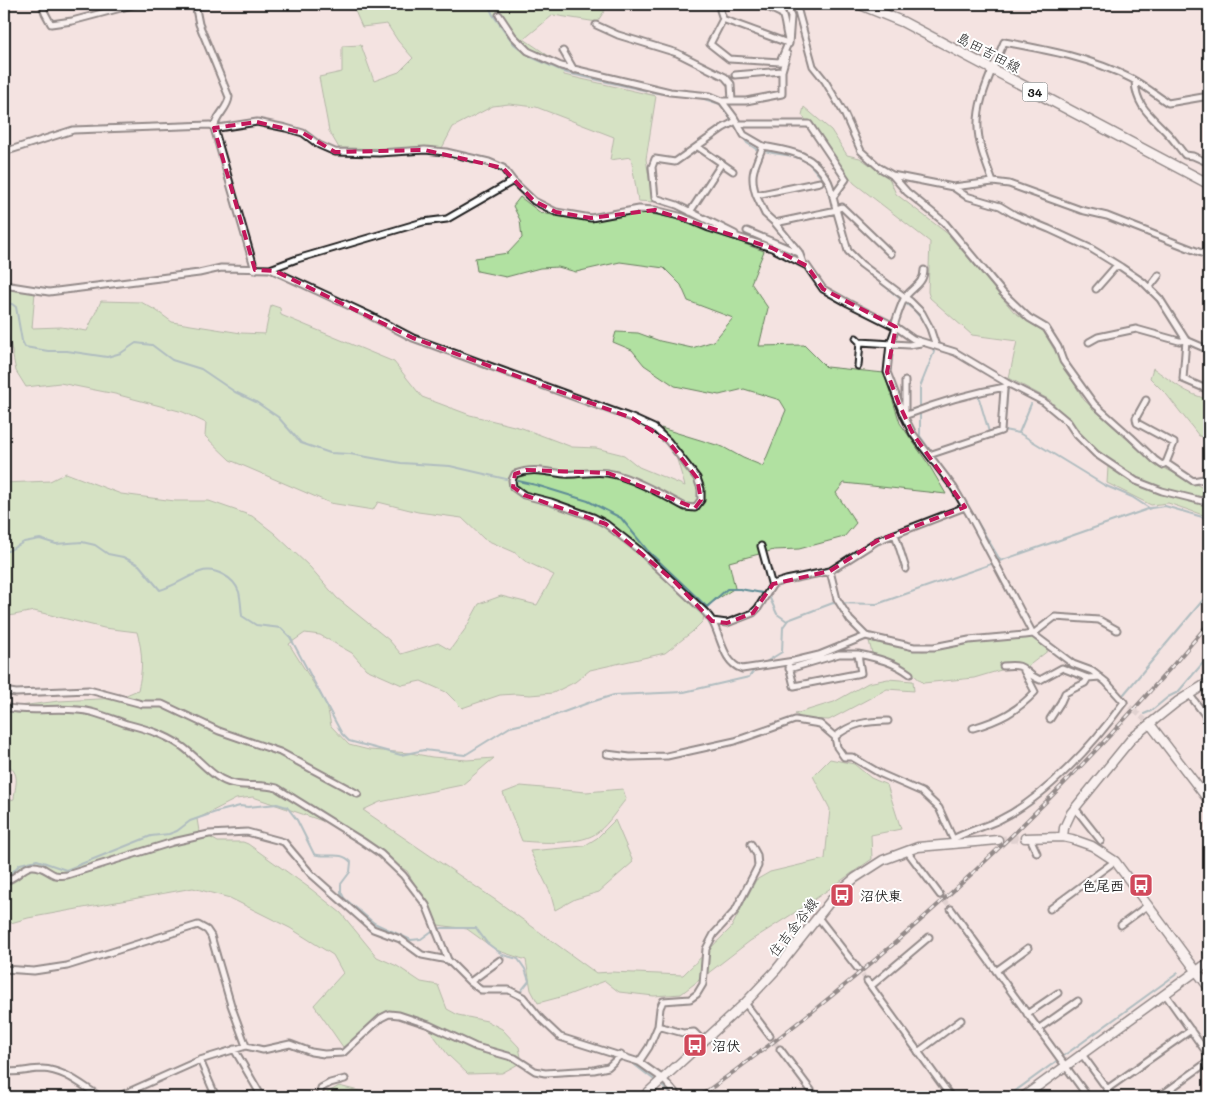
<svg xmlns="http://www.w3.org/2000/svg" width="1213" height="1101" font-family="Mali,'Klee One',sans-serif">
  <rect width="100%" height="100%" fill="#f4e3e1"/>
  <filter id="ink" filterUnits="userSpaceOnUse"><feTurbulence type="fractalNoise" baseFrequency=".02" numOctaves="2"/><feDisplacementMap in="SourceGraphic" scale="10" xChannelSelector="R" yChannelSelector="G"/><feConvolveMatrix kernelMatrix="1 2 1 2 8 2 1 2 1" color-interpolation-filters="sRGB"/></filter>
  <g filter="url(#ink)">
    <!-- green -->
    <path fill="#b1e1a1" stroke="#667e5e" d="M352,4H609L597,22L553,15L524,39L562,65L564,75L656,96L646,159L653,202L638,201L631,157L610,160L614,137L536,107L509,104L493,106L453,127L442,148L393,149L339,148L329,131L319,77L342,72V46L361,45L374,81L399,72L413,58L398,41L387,24L362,27Z
      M804,107L831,130L847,155L860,158L889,178L896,194L948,234L1014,312L1043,331L1084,400L1141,452L1166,469L1209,491V517L1168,503L1151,505L1107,483L1108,467L1050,400L1009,378L1017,341L972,335L930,298L928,292L930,242L854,183L802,115Z
      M520,197L541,213L587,221L647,213L676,219L764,251L751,283L768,308L759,346L804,345L826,367L884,373L900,423L929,465L946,494L844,483L836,493L856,523L844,537L799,549L774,550L729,562L735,588L705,607L703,621L692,632L665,653L590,670L575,682L553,693L530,695L516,694L500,695L462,708L446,692L421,681L402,685L366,669L352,653L320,635L305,633L289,644L327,705L331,726L349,745L369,750L410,753L432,757L467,760L494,758L462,785L380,802L363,810L497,901L596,973L611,972L683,975L731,928L756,880L770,872L825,859L830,809L813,776L830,759L854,764L871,778L887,785L901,829L871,835L872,859L805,906L750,941L681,994L654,996L619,992L605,981L568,995L538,1003L531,990L526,960L496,950L467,929L438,925L407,871L334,825L253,797L236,799L197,819L199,831L218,842H243L248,844L311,889L341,913L377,957L397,966L421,982L438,985L447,1009L458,1015L487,1021L502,1029L519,1047L522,1062L502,1073L468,1074L448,1055L429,1029L389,1014L343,1047L314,1005L343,973L333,955L290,928L230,898L193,888L28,918L4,925V802L14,799C16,779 21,775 4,761V708L59,701L119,698L138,690C143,669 143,653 137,632L104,628L34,611L4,617V483L50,481L66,473L121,494L175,501H209L252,516L274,533L310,567L337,598L389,640L401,654L438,643L450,650L466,628L479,604L501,596L537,605L554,575L525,561L514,552L484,539L462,518L418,512L378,502L373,510L330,503L230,460L205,436L206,423L183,412L115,394L60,383L26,387L16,371L6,322L4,321V289L35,292L32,328L61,327L87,331L101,301L141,302L157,311L172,322L241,333L265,334L271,305L280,308L281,315L394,362L422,397L470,415L522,428L572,447L596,448L624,455L639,467L685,486L675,453V445L661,428L723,447L743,458L763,466L786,410L780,400L744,389L719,395L675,386L644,365L632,350L613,342L616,332L638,333L660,341L692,348L714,341L733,318L688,301L681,285L664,268L620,262L576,272L558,267L540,268L506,277L477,271L475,258L508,253L522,238L520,220L513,206Z
      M1153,368C1170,380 1188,396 1209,399V438L1199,436L1167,395L1150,378Z
      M1032,636L1049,650L1027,667L1001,670L974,678L923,683L904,666L872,653L869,641L890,646L923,651L970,642Z
      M888,679L913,681L914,691L887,689L829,720L803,719L795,714L834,702L868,683Z
      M521,786L586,792L623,789L626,799C617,810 609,823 598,832C583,845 541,843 522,841L503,793Z
      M615,820L633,862L599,892L575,899L555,910L550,892L530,851L584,846L597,838Z
      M339,1086L383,1097H325L323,1095Z"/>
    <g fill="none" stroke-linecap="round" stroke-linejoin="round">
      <!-- stream -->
      <path stroke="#5e8d96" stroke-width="2" d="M488,4L493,15L514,44L531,57L567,73L657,93L701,98L720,104L747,143L756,149L773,153L793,156L808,162L825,182L846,253L853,259
        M870,274L915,311L924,322L931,338
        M4,303L12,304L16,307L22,341L25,347L48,351H67L107,357L121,353L136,343L152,345L172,360L201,369L235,392L256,402L278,417L301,443L330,453L350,454L401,463L450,466L506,479
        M1008,388L1004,430L1019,433L1104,485L1132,497L1149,508
        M978,395L989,432L1000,429
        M920,408V387L934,352L933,348
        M920,412V436L958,489L1000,560
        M1019,433L1031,404
        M518,481L536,485L588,501L621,518L647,550L707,607L727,589H740L768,594L777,614L787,621
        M4,551H8L24,542L40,539L56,544L82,542L95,545L108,554L123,557L139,565L160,590C175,586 186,577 200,572C214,567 234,577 239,592C241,600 241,608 242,616L256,625L281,628L290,637L342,734L349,741L401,755L424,750L465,755L510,727L545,719L588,703L614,695L684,692L749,677L755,669
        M761,665L782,652L783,627L788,620L833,603L877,604L1151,508L1165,506L1209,519
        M1124,694L1209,593
        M1144,714L1151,711L1168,697L1178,692L1209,656
        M4,875H10L20,864L37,860L66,870L151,836L169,834L177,831L190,821L216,812L240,806L248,807L277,804L287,807L297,820L314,854C328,859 340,850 351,862L350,872L341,884V892L344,898L374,923L411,940L421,939L432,931L442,928H476L487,943L503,955L518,959L525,969L529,981L521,991
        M1204,953L1209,950
        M631,1062L657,1082
        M661,1085L674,1097
        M1007,1097L1178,973"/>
      <!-- street-tunnel -->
      <path stroke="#c9bbba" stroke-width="5" stroke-dasharray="5 2.5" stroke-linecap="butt" d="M1124,702L1150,724
        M940,895L951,909
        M858,969L867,981
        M770,1036L780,1049"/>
      <!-- secondary-tunnel -->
      <path stroke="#c9bbba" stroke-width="8" stroke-dasharray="8 4" stroke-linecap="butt" d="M998,840L1025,838"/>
      <!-- street casing -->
      <g stroke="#1c1c1c" stroke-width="9">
        <path id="street" d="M42,4L45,13L51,24L72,21L136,4
          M195,4L199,24L229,97C228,109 216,115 214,128L255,270
          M761,4L782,14C786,23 785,33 789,42
          M787,4L791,17L789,44
          M793,4L798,11L813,66L825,81L844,113L861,151L880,168L892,175L907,192L944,222L1003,293L1029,318L1046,328L1058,347L1063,361L1094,404L1131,437L1155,460L1162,465L1166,463
          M838,4H839
          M720,10L723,19L725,20L785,42L789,41L780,62L729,59L710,44L723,19
          M499,15L513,36L528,51L561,66L670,92L710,96L722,101
          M596,25L618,35L677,53L725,77L731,84L732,101
          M563,51L574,70
          M782,71L787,54
          M735,75L782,71V94L746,101H722L734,117L744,135L763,146
          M1135,81C1136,108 1153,117 1170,136C1175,142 1180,149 1185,155L1193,156L1209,163
          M738,124H809L846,179L833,197
          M698,147L733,171
          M4,152L73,130L210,125L218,128L257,122L286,128L303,133L319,145L335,152L379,153L425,150L446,152L489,162L503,168L513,181L534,201L556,212L591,218L639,209L655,210L683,217L709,228L772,248L807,266L823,289L848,303L896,327L913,339L955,352L1007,383L1044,402L1068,422L1076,434L1096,454L1136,481L1162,491L1202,501L1209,496
          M892,175L953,187L993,182L1009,184L1081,210L1107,216L1209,256
          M993,182C988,168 981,153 979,138C973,105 992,72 1004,42C1048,50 1092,58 1132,79C1145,86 1156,95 1168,103L1209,96
          M953,187L966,196L1000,206L1015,215L1049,229L1090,248L1121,267L1143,282L1160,299L1186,340L1209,350
          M756,195C749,173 755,167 763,146C790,151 812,153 827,179C832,187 833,199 836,209
          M690,212L722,163
          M775,223L765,214L756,195L820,182
          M747,231L799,253
          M735,234L677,205L655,198L652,167L655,159L675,162L723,128L736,121
          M891,254L842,207L836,209L848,251L861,264L910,301L922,313L930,328L936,346
          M803,263L799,252L775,223L837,210
          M270,269L369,315L413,338L632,418L654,428L668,441L697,478L701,489V500L695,508L685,507C665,496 630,476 607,473C593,471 578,475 564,474C545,472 534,467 515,474L512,480L513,487L524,495L551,502L593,517L606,524L639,550L704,611C707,614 710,617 712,621C721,636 723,663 742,669L794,661L819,655L866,636
          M4,285L49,292L199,273L221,268L270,269L297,259L423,222L447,219L513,181
          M1149,288L1159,275
          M1096,289L1117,265
          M894,326C897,317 900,307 904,299C910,288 924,285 924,270
          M896,327L890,344L887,372L904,416L913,434L954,488L971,517L1033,634L1073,664L1092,671L1106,682L1124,702C1094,744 1046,797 999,820C984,827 968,831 953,839L954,843
          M856,338L860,342L858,366
          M860,342L909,345L921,343
          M1089,342L1098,337L1136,329L1179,341L1186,340L1183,379L1204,388
          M905,381V415
          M1146,400L1136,418L1137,423L1174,443L1166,463L1193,481L1209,478
          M904,416C937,403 970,393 1005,387
          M929,455L1001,431L1004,389L1007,383
          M895,534L906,569
          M761,546L772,586
          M830,571L837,599L850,620L866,636L914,647H934L969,640L1025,635L1033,634L1055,617L1099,620L1117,630
          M712,621L727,623L753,613L758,608L773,584L786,580L830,571L877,541L965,507
          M858,654C877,658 894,662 910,674
          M788,662L794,686L861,673L858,654H839L789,669
          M1003,666C1030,663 1020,672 1040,680L1062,668L1088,678L1100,677
          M4,691L16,693L89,690L142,704H162L219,731L280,752L358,794
          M1189,694L1208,719L1209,718
          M4,707C33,714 62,705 91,712C103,715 115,720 127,724C146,729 164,734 180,745C194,754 208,772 221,779C238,789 259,783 277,788L362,841L381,854L403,875L426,905L448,960
          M1050,719L1061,702L1065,693L1085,683L1088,678
          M888,721C868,721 851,723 835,737L837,747L844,757H852L881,774L922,792L939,808L953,839
          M973,728C1000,720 1016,712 1035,692L1024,671
          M607,754L630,757L667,756L735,741L795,720L820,724L835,737
          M1075,808L1101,841
          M1030,838L1037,853
          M907,851L940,895
          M4,881C17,879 22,867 32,866C42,865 47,872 55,875C59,876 64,875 67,875L173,842L209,834L247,832L284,842L311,874L373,929L400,939L422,955L448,960L470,982L481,990H509L523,997L541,1019L560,1037L639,1062L663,1079L679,1097
          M951,909L1088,1097
          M1050,909L1115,861
          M817,916L858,969
          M1121,925L1148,905
          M4,969L34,971L67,966L198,925L207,930L211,936L231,1005L246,1046
          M996,971L1028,948
          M867,981L951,1097
          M470,982L500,960
          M871,986L929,937
          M1165,994L1209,1056
          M745,1003L770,1036
          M1027,1014L1058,993
          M1038,1029L1078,1001
          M704,1042L694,1032L683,1033L658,1026L660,1008L663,1001L690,999L697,994L703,984L706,949L714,934L735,911L758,866L757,855L751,844
          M234,1049L262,1097
          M780,1049L816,1097
          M918,1052L961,1020
          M1081,1053L1113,1097
          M200,1060L216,1097
          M639,1062L649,1047L658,1026
          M4,1071C17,1074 29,1069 42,1069C66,1070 82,1086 101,1097
          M1107,1089L1191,1030
          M117,1097L200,1060L246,1046L263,1050L290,1044L311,1052L324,1054L343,1053L381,1018L389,1014L399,1015L429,1025L476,1047L515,1058L535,1071L545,1073L594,1070L608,1067L621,1055
          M319,1097L321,1088L330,1083L345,1079
          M1159,1097L1209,1061"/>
      </g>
      <!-- secondary casing -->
      <g stroke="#1c1c1c" stroke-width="11">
        <path id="secondary" d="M1150,724L1209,801
          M1063,837L1064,828L1071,813L1132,738L1177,702L1209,682
          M1025,838L1063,837L1072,839L1092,846L1115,861L1209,988
          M643,1097L745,1003L776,970L836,894L855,878L883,860L918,847L998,840
          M1023,1097L1209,962"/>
      </g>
      <!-- primary casing -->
      <g stroke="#1c1c1c" stroke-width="12">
        <path id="primary" d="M859,4L903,22L1209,184"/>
      </g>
      <!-- street -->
      <use href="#street" stroke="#fff" stroke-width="5"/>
      <!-- secondary -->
      <use href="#secondary" stroke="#fff" stroke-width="8"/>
      <!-- primary -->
      <use href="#primary" stroke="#fff" stroke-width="9"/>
      <!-- rail casing -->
      <g stroke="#1c1c1c" stroke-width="4">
        <path id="rail" d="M699,1097C888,962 1060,801 1209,623"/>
      </g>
      <!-- rail -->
      <use href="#rail" stroke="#fff" stroke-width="2" stroke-dasharray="5.5" stroke-linecap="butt"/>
    </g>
  </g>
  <!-- marked area -->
  <path d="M0 0H1213V1101H0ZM257,122L303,133L335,152L425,150L503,168L534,201L556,212L591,218L655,210L772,248L807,266L823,289L896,327L887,372L899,404L913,434L965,507L877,541L830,571L773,584L753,613L727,623L712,621L675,582L606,524L524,495L513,487L515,474L526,470L608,473L695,508L701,500L697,478L668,441L632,418L413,338L275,271L255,270L214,128Z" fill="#f4e3e1" fill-opacity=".55" fill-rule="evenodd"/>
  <path fill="none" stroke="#c2185b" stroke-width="4" stroke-dasharray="10 6" stroke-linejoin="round" d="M257,122L303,133L335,152L425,150L503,168L534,201L556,212L591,218L655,210L772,248L807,266L823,289L896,327L887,372L899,404L913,434L965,507L877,541L830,571L773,584L753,613L727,623L712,621L675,582L606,524L524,495L513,487L515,474L526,470L608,473L695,508L701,500L697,478L668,441L632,418L413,338L275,271L255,270L214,128Z"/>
  <!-- icons -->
  <defs>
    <g id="bus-square" transform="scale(1.25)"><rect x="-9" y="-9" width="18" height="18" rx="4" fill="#d1495b" stroke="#fff"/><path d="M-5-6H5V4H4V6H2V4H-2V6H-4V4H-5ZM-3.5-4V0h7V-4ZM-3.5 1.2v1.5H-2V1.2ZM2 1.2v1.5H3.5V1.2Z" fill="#fff"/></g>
  </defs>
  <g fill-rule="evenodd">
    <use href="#bus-square" x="1141" y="885"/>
    <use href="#bus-square" x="842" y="895"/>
    <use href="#bus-square" x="695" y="1045"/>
  </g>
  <g text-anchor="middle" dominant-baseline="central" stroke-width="4" stroke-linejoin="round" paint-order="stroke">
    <!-- shield labels -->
    <rect fill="#fff" stroke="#606060" stroke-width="1" x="1022.5" y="82.5" width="25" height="19" rx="4"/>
    <g font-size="12" font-weight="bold" fill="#1c1c1c">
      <text x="1035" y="92">34</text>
    </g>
    <!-- street labels -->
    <g font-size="14" fill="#1c1c1c" stroke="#fff">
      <text transform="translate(989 52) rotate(28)">島田吉田線</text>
      <text transform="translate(793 927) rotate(-52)">住吉金谷線</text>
    </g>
    <!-- poi labels -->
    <g font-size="14" font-weight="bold" fill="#1c1c1c" stroke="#fff" text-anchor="start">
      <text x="1124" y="885" text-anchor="end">色尾西</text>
      <text x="860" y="895">沼伏東</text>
      <text x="712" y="1045">沼伏</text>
    </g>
  </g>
  <!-- margin -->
  <rect width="1213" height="1101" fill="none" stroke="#fff" stroke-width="20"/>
  <rect x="10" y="10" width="1193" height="1081" fill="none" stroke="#1c1c1c" stroke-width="2" filter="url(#ink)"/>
</svg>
